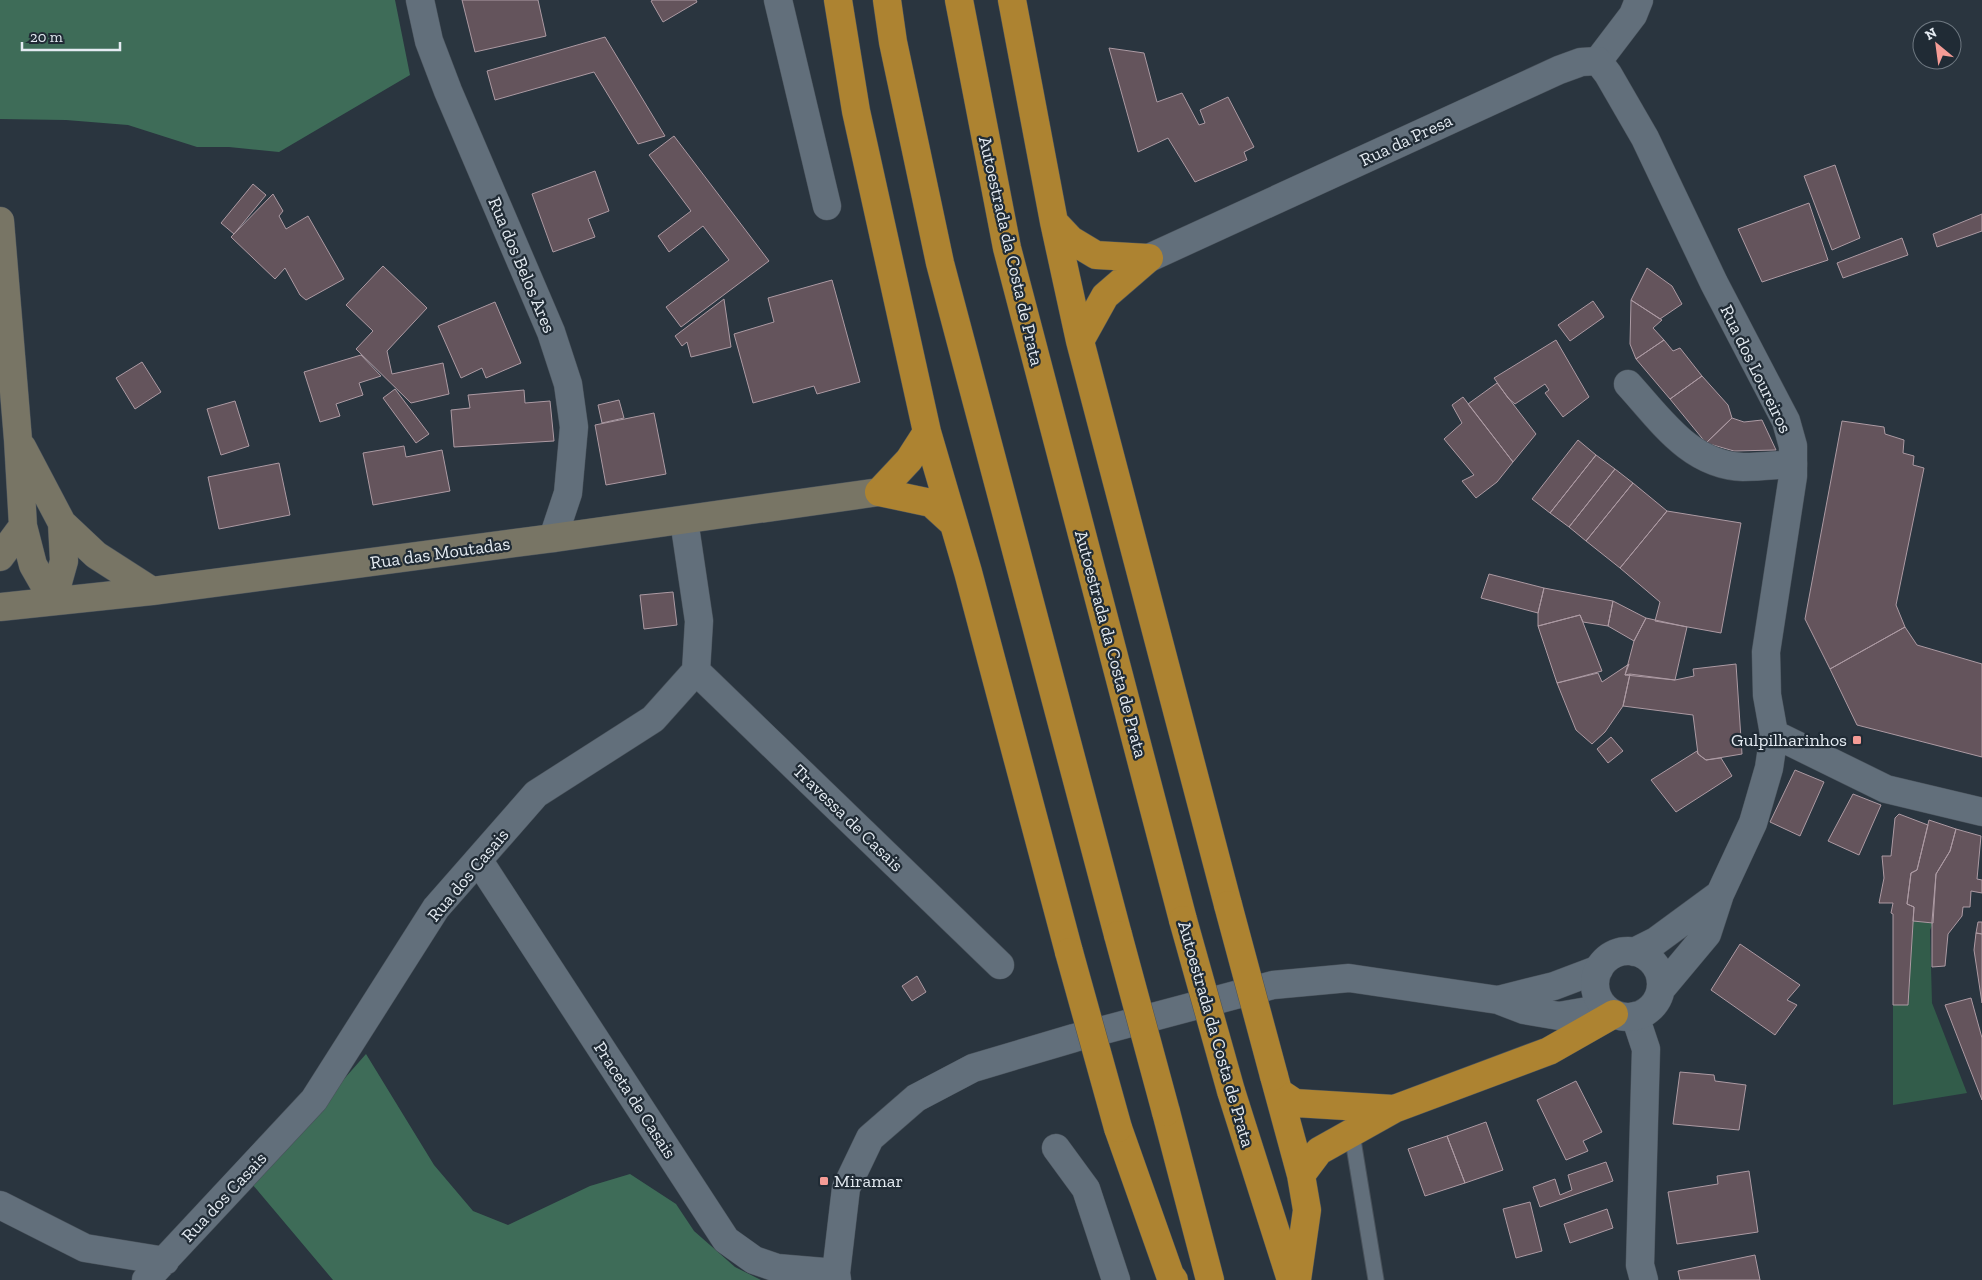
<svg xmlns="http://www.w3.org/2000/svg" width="1982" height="1280" font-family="'Zilla Slab',serif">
  <rect width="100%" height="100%" fill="#2a353f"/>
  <!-- green -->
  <path fill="#325c4a" d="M1913,921L1933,923L1930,930L1932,1003L1967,1093L1893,1105V1005H1908Z"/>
  <!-- forest -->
  <path fill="#3e6c58" d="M0,0H395L410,75L279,152L229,147H197L128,125L66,120L0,119Z
    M366,1054L434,1165L473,1211L508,1225L590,1186L630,1174L676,1204L694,1231L735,1267L761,1280H333L252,1184Z"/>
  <!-- building -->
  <path fill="#64545c" stroke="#ac9aa3" d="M462,0H538L546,36L475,52Z
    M653,0H696L697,2L663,22L651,1Z
    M605,37L665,136L638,144L594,72L495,100L487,71Z
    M1109,48L1144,53L1157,102L1182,93L1199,125L1205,123L1200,110L1228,97L1254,147L1244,152L1247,160L1195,182L1168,138L1138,152Z
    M674,136L769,261L681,327L666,307L729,260L703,226L669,252L658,236L691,211L649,155Z
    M1835,165L1860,238L1832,250L1804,176Z
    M595,171L609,211L588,219L595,237L553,252L532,194Z
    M253,184L266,195L234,234L221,223Z
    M273,194L283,211L279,216L286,229L308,216L344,279L306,300L300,295L285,268L275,279L231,237Z
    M1809,203L1828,260L1762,282L1738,229Z
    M1982,214V231L1937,247L1933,234Z
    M1902,238L1908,255L1843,278L1837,263Z
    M383,266L427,308L387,351L392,374L443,363L449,394L411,403L356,349L373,331L346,305Z
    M1647,268L1672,286L1682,304L1660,319L1631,300Z
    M832,280L860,382L817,394L814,386L753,403L734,334L774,322L768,298Z
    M724,299L731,347L691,357L687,342L682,346L675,336Z
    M1631,300L1662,320L1653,328L1664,340L1636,359L1630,344Z
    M1593,301L1604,317L1570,341L1558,325Z
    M495,302L521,363L486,378L482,368L461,378L438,326Z
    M1556,340L1589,397L1563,417L1545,393L1549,390L1545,384L1515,404L1508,398L1494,378Z
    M1664,340L1673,351L1680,348L1702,376L1670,399L1636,359Z
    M361,355L381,376L359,383L363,395L336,404L340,416L320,422L304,372Z
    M142,362L161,392L135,409L116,378Z
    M1702,376L1728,405L1732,418L1706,443L1670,399Z
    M1497,383L1536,434L1513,462L1468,404Z
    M395,389L429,434L416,443L383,398Z
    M524,390L525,403L550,401L554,441L454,447L451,410L470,408L468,395Z
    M1463,397L1513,462L1497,482L1476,498L1462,481L1474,475L1444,439L1462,423L1452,405Z
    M619,400L624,418L602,423L598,405Z
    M235,401L249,446L221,455L207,409Z
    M654,413L666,474L606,485L595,425Z
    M1732,418L1744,422L1762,420L1776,450L1734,451L1706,443Z
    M1842,421L1884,427L1885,434L1904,440L1903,453L1914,456L1913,465L1924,468L1896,605L1905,627L1830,669L1805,619Z
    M1578,440L1596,455L1550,513L1532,499Z
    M404,446L406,457L442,450L450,491L373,505L363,453Z
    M1596,455L1615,469L1569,527L1550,513Z
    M279,463L290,515L219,529L208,477Z
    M1615,469L1633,483L1586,541L1569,527Z
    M1633,483L1667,511L1620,568L1586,541Z
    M1667,511L1741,523L1721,633L1655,621L1660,602L1620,568Z
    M1489,574L1544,588L1538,613L1481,598Z
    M1544,588L1613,601L1608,626L1583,622L1580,615L1538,626V613Z
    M673,592L677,625L644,629L640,595Z
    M1613,601L1646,618L1634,641L1608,626Z
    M1580,615L1602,671L1557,683L1538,626Z
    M1646,618L1687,627L1675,680L1625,675L1634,641Z
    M1905,627L1917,645L1982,664V757L1857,725L1830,669Z
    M1629,664L1625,675L1630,674L1623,706L1605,732L1592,744L1576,730L1557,683L1598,673L1602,682Z
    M1736,664L1742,754L1706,760L1698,754L1693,715L1623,706L1630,674L1675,680L1694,676L1693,669Z
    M1611,737L1623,751L1608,763L1597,749Z
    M1697,751L1698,754L1706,760L1721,758L1732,776L1676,812L1651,780Z
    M1795,770L1824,782L1800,836L1770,822Z
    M1853,794L1881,805L1859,855L1828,841Z
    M1899,814L1928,825L1917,870L1911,873L1907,904L1914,907L1908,1005H1893V914L1891,913L1893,903H1879L1884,878L1882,856H1891L1895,818Z
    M1929,820L1956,829L1950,851L1936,874L1933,923L1913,921L1914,907L1907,904L1911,873L1917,870Z
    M1956,829L1981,836L1977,879L1982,880V893L1971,891L1970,907H1963L1962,916L1948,934L1945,966L1932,967V921L1936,874L1950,851Z
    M1978,922H1982V934L1976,933Z
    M1976,933L1982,934V1003L1974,950Z
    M1740,944L1800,985L1787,1000L1797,1005L1775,1035L1711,990Z
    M917,976L926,992L912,1001L902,986Z
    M1971,998L1982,1038V1100L1945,1005Z
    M1680,1072L1714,1075L1715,1081L1746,1085L1739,1130L1673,1124Z
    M1576,1081L1602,1132L1583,1141L1588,1151L1566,1160L1537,1100Z
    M1486,1122L1503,1170L1465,1183L1447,1136Z
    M1447,1136L1465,1183L1425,1196L1408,1149Z
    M1606,1162L1613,1181L1540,1207L1533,1187L1555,1179L1560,1195L1572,1190L1568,1175Z
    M1749,1171L1758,1232L1677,1244L1668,1192L1718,1184L1717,1176Z
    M1530,1202L1542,1251L1516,1258L1503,1209Z
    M1607,1209L1613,1228L1570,1243L1564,1224Z
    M1755,1255L1760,1280H1680L1678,1271Z"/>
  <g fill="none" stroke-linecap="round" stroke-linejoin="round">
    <!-- service casing -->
    <g stroke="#49525b" stroke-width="17">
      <path id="service" d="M1352,1134L1376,1280"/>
    </g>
    <!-- minor casing -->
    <g stroke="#49525b" stroke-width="29">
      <path id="minor" d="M420,0L429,41L448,91L551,332L568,384L574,427L568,493L553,538
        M778,0L827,206
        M1598,61L1633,15L1639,0
        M1628,384C1661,420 1690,465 1743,467C1760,467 1777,465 1793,464
        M696,671L1000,965
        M479,861L726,1240L754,1260L777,1268L836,1273
        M1498,1000L1554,986L1599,969
        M1635,1016L1646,1049L1640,1265L1644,1280
        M1056,1148L1086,1189L1116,1280
        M0,1205L85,1248L165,1261
        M146,1280L314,1100L436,908L536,794L653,719L696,671L699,621L684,520
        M837,1280L836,1273L846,1188L870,1138L916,1098L973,1068L1074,1038L1273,985L1349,978L1498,1000L1524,1010L1559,1016L1605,1008"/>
    </g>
    <!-- tertiary casing -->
    <g stroke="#49525b" stroke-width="29">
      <path id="tertiary" d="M1149,258L1559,70L1581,62L1598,61L1608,74L1645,138L1714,283L1786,421L1793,446V476L1766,652L1767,695L1774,734L1769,768L1753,823L1720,894L1707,934L1661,989
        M1774,734L1886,789L1982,812
        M1595 984a33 33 0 1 1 66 0a33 33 0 1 1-66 0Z
        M1634,952L1656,941L1720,894"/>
    </g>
    <!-- secondary casing -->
    <g stroke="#49525b" stroke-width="29">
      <path id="secondary" d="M0,221L18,440L23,526L33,565L53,600
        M22,447L62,523L96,555L152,591
        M0,557L23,526
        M53,600L64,561L62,523
        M0,607L152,591L553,538L879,492"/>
    </g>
    <!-- motorway casing -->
    <g stroke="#49525b" stroke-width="29">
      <path id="motorway" d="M838,0L856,111L927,432L968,572L1069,952
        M887,0L893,42L940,263L1118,935
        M959,0L1007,248L1183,920
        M1012,0L1054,222L1080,341L1228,905
        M1054,222L1071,240L1096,255L1149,258
        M1080,341L1105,296L1149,258
        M879,492L931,503L954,524
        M879,492L909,460L927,432
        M1274,1076L1301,1175L1307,1210L1297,1280
        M1231,1091L1291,1280
        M1280,1093L1295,1103L1394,1109
        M1166,1112L1210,1280
        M1118,1128L1170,1275L1174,1280
        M1301,1175L1319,1151L1394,1109L1549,1051L1614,1014"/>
    </g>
    <!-- service -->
    <use href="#service" stroke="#626f7b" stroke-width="15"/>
    <!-- minor -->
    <use href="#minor" stroke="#626f7b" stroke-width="28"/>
    <!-- tertiary -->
    <use href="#tertiary" stroke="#626f7b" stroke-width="28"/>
    <!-- secondary -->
    <use href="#secondary" stroke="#787565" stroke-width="28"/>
    <!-- motorway -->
    <use href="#motorway" stroke="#ad8331" stroke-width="28"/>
    <!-- motorway-bridge casing -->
    <g stroke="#49525b" stroke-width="29" stroke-linecap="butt">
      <path id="motorway-bridge" d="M1228,905L1274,1076
        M1183,920L1231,1091
        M1118,935L1166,1112
        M1069,952L1118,1128"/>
    </g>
    <!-- motorway-bridge -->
    <use href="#motorway-bridge" stroke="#ad8331" stroke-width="28"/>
  </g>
  <!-- markers -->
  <g fill="#f59c96" stroke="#202b35" stroke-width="2">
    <rect x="1852" y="735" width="10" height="10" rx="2.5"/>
    <rect x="819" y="1176" width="10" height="10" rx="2.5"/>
  </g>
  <g text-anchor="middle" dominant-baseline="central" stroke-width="4.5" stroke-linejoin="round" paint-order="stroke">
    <!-- street labels -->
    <g font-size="18" fill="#e4ebf2" stroke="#202b35">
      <text transform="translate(1406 140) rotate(-25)">Rua da Presa</text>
      <text transform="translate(1011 251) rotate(77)">Autoestrada da Costa de Prata</text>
      <text transform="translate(522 265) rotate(67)">Rua dos Belos Ares</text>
      <text transform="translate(1756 369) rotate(64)">Rua dos Loureiros</text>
      <text transform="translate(440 553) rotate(-8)">Rua das Moutadas</text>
      <text transform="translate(1111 644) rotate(75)">Autoestrada da Costa de Prata</text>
      <text transform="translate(848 818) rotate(44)">Travessa de Casais</text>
      <text transform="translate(468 875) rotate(-50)">Rua dos Casais</text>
      <text transform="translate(1216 1034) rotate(74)">Autoestrada da Costa de Prata</text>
      <text transform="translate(635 1100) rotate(57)">Praceta de Casais</text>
      <text transform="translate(224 1197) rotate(-47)">Rua dos Casais</text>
    </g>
    <!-- poi labels -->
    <g font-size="18" fill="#e4ebf2" stroke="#202b35" text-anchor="end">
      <text x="1847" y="740">Gulpilharinhos</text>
      <text x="834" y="1181" text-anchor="start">Miramar</text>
    </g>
  </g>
  <!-- north arrow -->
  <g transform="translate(1937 45) rotate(331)"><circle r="24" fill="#202b35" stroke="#6e7881"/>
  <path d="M0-4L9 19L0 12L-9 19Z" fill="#f59c96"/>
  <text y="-8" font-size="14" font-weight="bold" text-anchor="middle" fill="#e4ebf2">N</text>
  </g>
  <!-- scale -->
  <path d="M22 42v8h98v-8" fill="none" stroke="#e4ebf2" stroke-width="2.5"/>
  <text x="30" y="42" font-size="15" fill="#e4ebf2" stroke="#202b35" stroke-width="4" paint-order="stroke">20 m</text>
</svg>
